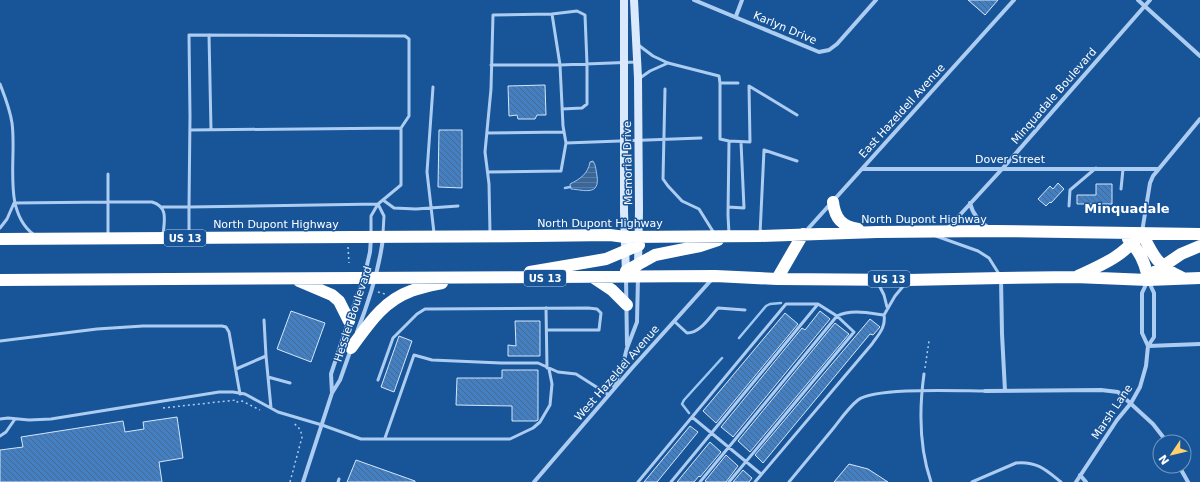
<svg xmlns="http://www.w3.org/2000/svg" width="1200" height="482" font-family="'DejaVu Sans',sans-serif">
  <defs>
    <pattern id="water-rules" width="6" height="5" patternUnits="userSpaceOnUse"><rect width="6" height="5" fill="#3b6698"/><path d="M0 2.5h6" fill="none" stroke="#587da7"/></pattern>
    <pattern id="building-back-hatch" width="6" height="6" patternUnits="userSpaceOnUse"><rect width="6" height="6" fill="#4480c1"/><path d="M-1 5l2 2M0 0l6 6M5-1l2 2" fill="none" stroke="#48698c"/></pattern>
  </defs>
  <rect width="100%" height="100%" fill="#185498"/>
  <!-- water -->
  <path fill="url(#water-rules)" stroke="#9ec8f4" d="M593,161C596,165 596,171 597,176C600,196 584,190 571,189L570,184C580,179 588,174 590,162Z"/>
  <g fill="none" stroke-linecap="round" stroke-linejoin="round">
    <!-- stream -->
    <path stroke="#9ec8f4" stroke-width="2.5" d="M565,188L570,187
      M739,338L766,306L770,304L781,303
      M689,413L682,404L684,400L722,358"/>
  </g>
  <!-- building -->
  <path fill="url(#building-back-hatch)" stroke="#d3e7fc" d="M968,0H998L985,15Z
    M545,85L546,115H537L535,119H518L517,115L509,116L508,86Z
    M439,130H462V188L438,187Z
    M1058,183L1064,189L1051,203L1050,202L1046,206L1038,199L1050,186L1053,189Z
    M1096,184H1112V204H1077V195H1096Z
    M291,311L325,323L311,362L277,349Z
    M820,311L830,319L733,437L732,436L721,427L802,328L805,330Z
    M785,313L798,324L716,423L703,411Z
    M870,319L880,327L873,335L870,334L763,463L755,455Z
    M515,321H540V356H508V345L516,346Z
    M835,323L849,334L750,452L738,441Z
    M399,336L412,341L394,392L381,387Z
    M502,370H538V420L536,421H512V406L456,405L457,378H502Z
    M177,417L183,458L159,462L162,482H0V450L23,447L21,437L123,421L125,432L144,429L143,422Z
    M690,426L698,432L657,482H644Z
    M710,442L721,452L700,477L699,476L694,482H677Z
    M726,455L738,466L726,482H707L705,481Z
    M356,460L415,481V482H347Z
    M849,464L868,469L888,482H834Z
    M743,470L752,478L749,482H733Z"/>
  <g fill="none" stroke-linecap="round" stroke-linejoin="round">
    <!-- path -->
    <path stroke="#accdf1" stroke-width="1.5" stroke-dasharray="2 3" stroke-linecap="butt" d="M348,247L349,263
      M378,292L385,294
      M925,368L929,341
      M163,408L236,400L237,402L242,401L260,410
      M290,482L302,437C301,430 299,427 293,423"/>
    <!-- lane -->
    <path stroke="#accdf1" stroke-width="3" d="M552,14L577,11L585,15L587,64V104L582,108L562,109
      M209,35L211,130
      M637,44L653,56L668,63L719,76L720,83V139L729,141L750,142L749,86L797,115
      M491,65H560L563,126L566,143
      M640,78L650,71L668,63
      M720,83H738
      M0,84C5,97 10,109 12,123C17,158 2,210 33,234
      M433,87L427,172L434,233
      M665,89L663,179L668,186L682,201L699,209L714,233
      M190,130L401,128
      M487,133L564,132
      M488,172L561,171L566,143L701,138
      M108,174V202H152C169,207 164,221 163,236
      M1121,189L1123,169
      M383,200L394,208L416,209L458,206
      M14,203L108,202V235
      M378,204L384,216L383,233
      M1069,206L1070,190L1096,168
      M162,207H189V236
      M728,207L744,208L741,142
      M0,228L7,219L14,203
      M490,233L489,184L485,152L491,89L493,15L552,14L560,65L637,62
      M371,234V216L378,204L401,185V128L409,116V39L405,36L189,35L190,117L189,207L378,204
      M729,234L728,215L729,141
      M760,234L764,150L797,161
      M936,236L978,251L989,258L999,274
      M878,283L884,295L887,307
      M546,308L547,368
      M264,320L266,356
      M675,322L687,333C700,333 709,318 718,308L745,310
      M0,341L97,329L143,326H222L226,327L229,332L240,394
      M236,369L266,356L271,408
      M924,374C919,410 919,447 931,482
      M268,377L290,383
      M378,380L393,338L417,314L425,309L588,308L597,309L601,313L599,330H547
      M692,417L761,474
      M0,419L8,418L29,420L51,419L219,392H233L245,394L278,412L322,425L361,439H510L533,428L540,422L550,405L552,384L549,369
      M0,436L6,432L15,419
      M385,438L414,355L432,360L501,363H538L558,372L576,374L609,395
      M338,482L339,479
      M638,482L786,304H818L837,316L854,332L729,482
      M671,482L818,304
      M700,482L837,316C851,309 869,313 884,315L895,296L905,284
      M755,482L872,344C879,334 886,327 884,315
      M789,482C803,465 818,447 832,430C840,420 848,408 858,400C875,387 960,391 985,391
      M972,482L1016,463C1037,461 1046,470 1061,482"/>
    <!-- street -->
    <path stroke="#accdf1" stroke-width="4" d="M694,0L819,52L829,50L837,44L876,0
      M1138,0L1200,56
      M736,16L742,0
      M862,169H1158
      M970,203C973,215 979,221 989,228
      M947,229L1003,168L1150,0
      M806,231L1014,0
      M1142,232L1150,183L1153,176L1200,119
      M626,278L627,345
      M1001,279L1002,334L1005,391
      M1148,280L1154,293V337L1148,346L1142,333V293Z
      M357,332C369,301 379,271 383,238
      M614,386L622,368L627,348L637,322L638,277
      M985,391L1101,390L1118,392L1153,424L1167,442
      M332,393L331,374L358,293L364,278L370,252L371,238
      M1179,466L1188,482
      M1080,475L1086,482
      M303,482L332,393L340,380L351,349
      M534,482L632,368L713,278
      M1076,482L1117,420L1131,403L1140,387L1146,366L1148,346L1200,344"/>
    <!-- secondary -->
    <path stroke="#daeafc" stroke-width="8" d="M624,0V211L626,275
      M634,0L638,78L639,210L638,267"/>
    <!-- highway -->
    <path stroke="#fff" stroke-width="12" d="M833,202C835,219 842,226 858,229
      M0,239L535,236L610,235L625,237L760,236L877,232L994,231L1200,234
      M1128,239C1139,250 1146,264 1148,280
      M626,271L655,255L700,246L718,240
      M1156,271L1181,254L1200,246
      M530,272L606,259L639,245
      M1078,276C1106,263 1121,257 1142,233C1152,254 1159,268 1181,277
      M594,278L612,290L627,305
      M777,279L803,234
      M0,280L715,276L777,279L908,280L1001,278L1075,277L1148,280L1200,278
      M299,281L332,295L339,301L349,321
      M351,348C368,325 383,301 411,291C421,287 432,285 442,283"/>
  </g>
  <g text-anchor="middle" dominant-baseline="central" stroke-width="3" stroke-linejoin="round" paint-order="stroke">
    <!-- shield labels -->
    <g fill="#185498" stroke="#bacce0" stroke-width="1">
      <rect x="164" y="230" width="42" height="16" rx="3"/>
      <rect x="524" y="270" width="42" height="16" rx="3"/>
      <rect x="868" y="271" width="42" height="16" rx="3"/>
    </g>
    <g font-size="10" font-weight="bold" fill="#fff">
      <text x="185" y="238">US 13</text>
      <text x="545" y="278">US 13</text>
      <text x="889" y="279">US 13</text>
    </g>
    <!-- street labels -->
    <g font-size="11" fill="#fff" stroke="#185498">
      <text transform="translate(785 28) rotate(23)">Karlyn Drive</text>
      <text transform="translate(1054 96) rotate(-49)">Minquadale Boulevard</text>
      <text transform="translate(902 111) rotate(-48)">East Hazeldell Avenue</text>
      <text x="1010" y="159">Dover Street</text>
      <text transform="translate(628 163) rotate(-91)">Memorial Drive</text>
      <text x="924" y="219">North Dupont Highway</text>
      <text x="600" y="223">North Dupont Highway</text>
      <text x="276" y="224">North Dupont Highway</text>
      <text transform="translate(353 314) rotate(-72)">Hessler Boulevard</text>
      <text transform="translate(617 373) rotate(-49)">West Hazeldel Avenue</text>
      <text transform="translate(1112 412) rotate(-56)">Marsh Lane</text>
    </g>
    <!-- quarter labels -->
    <g font-size="13" font-weight="bold" fill="#fff" stroke="#185498">
      <text x="1127" y="208">Minquadale</text>
    </g>
  </g>
  <!-- north arrow -->
  <g transform="translate(1172 454) rotate(235)"><circle r="19" fill="#185498" stroke="#7498c1"/>
  <path d="M0-3L7 15L0 10L-7 15Z" fill="#ffd06c"/>
  <text y="-6" font-size="11" font-weight="bold" text-anchor="middle" fill="#ffffff">N</text>
  </g>
</svg>
